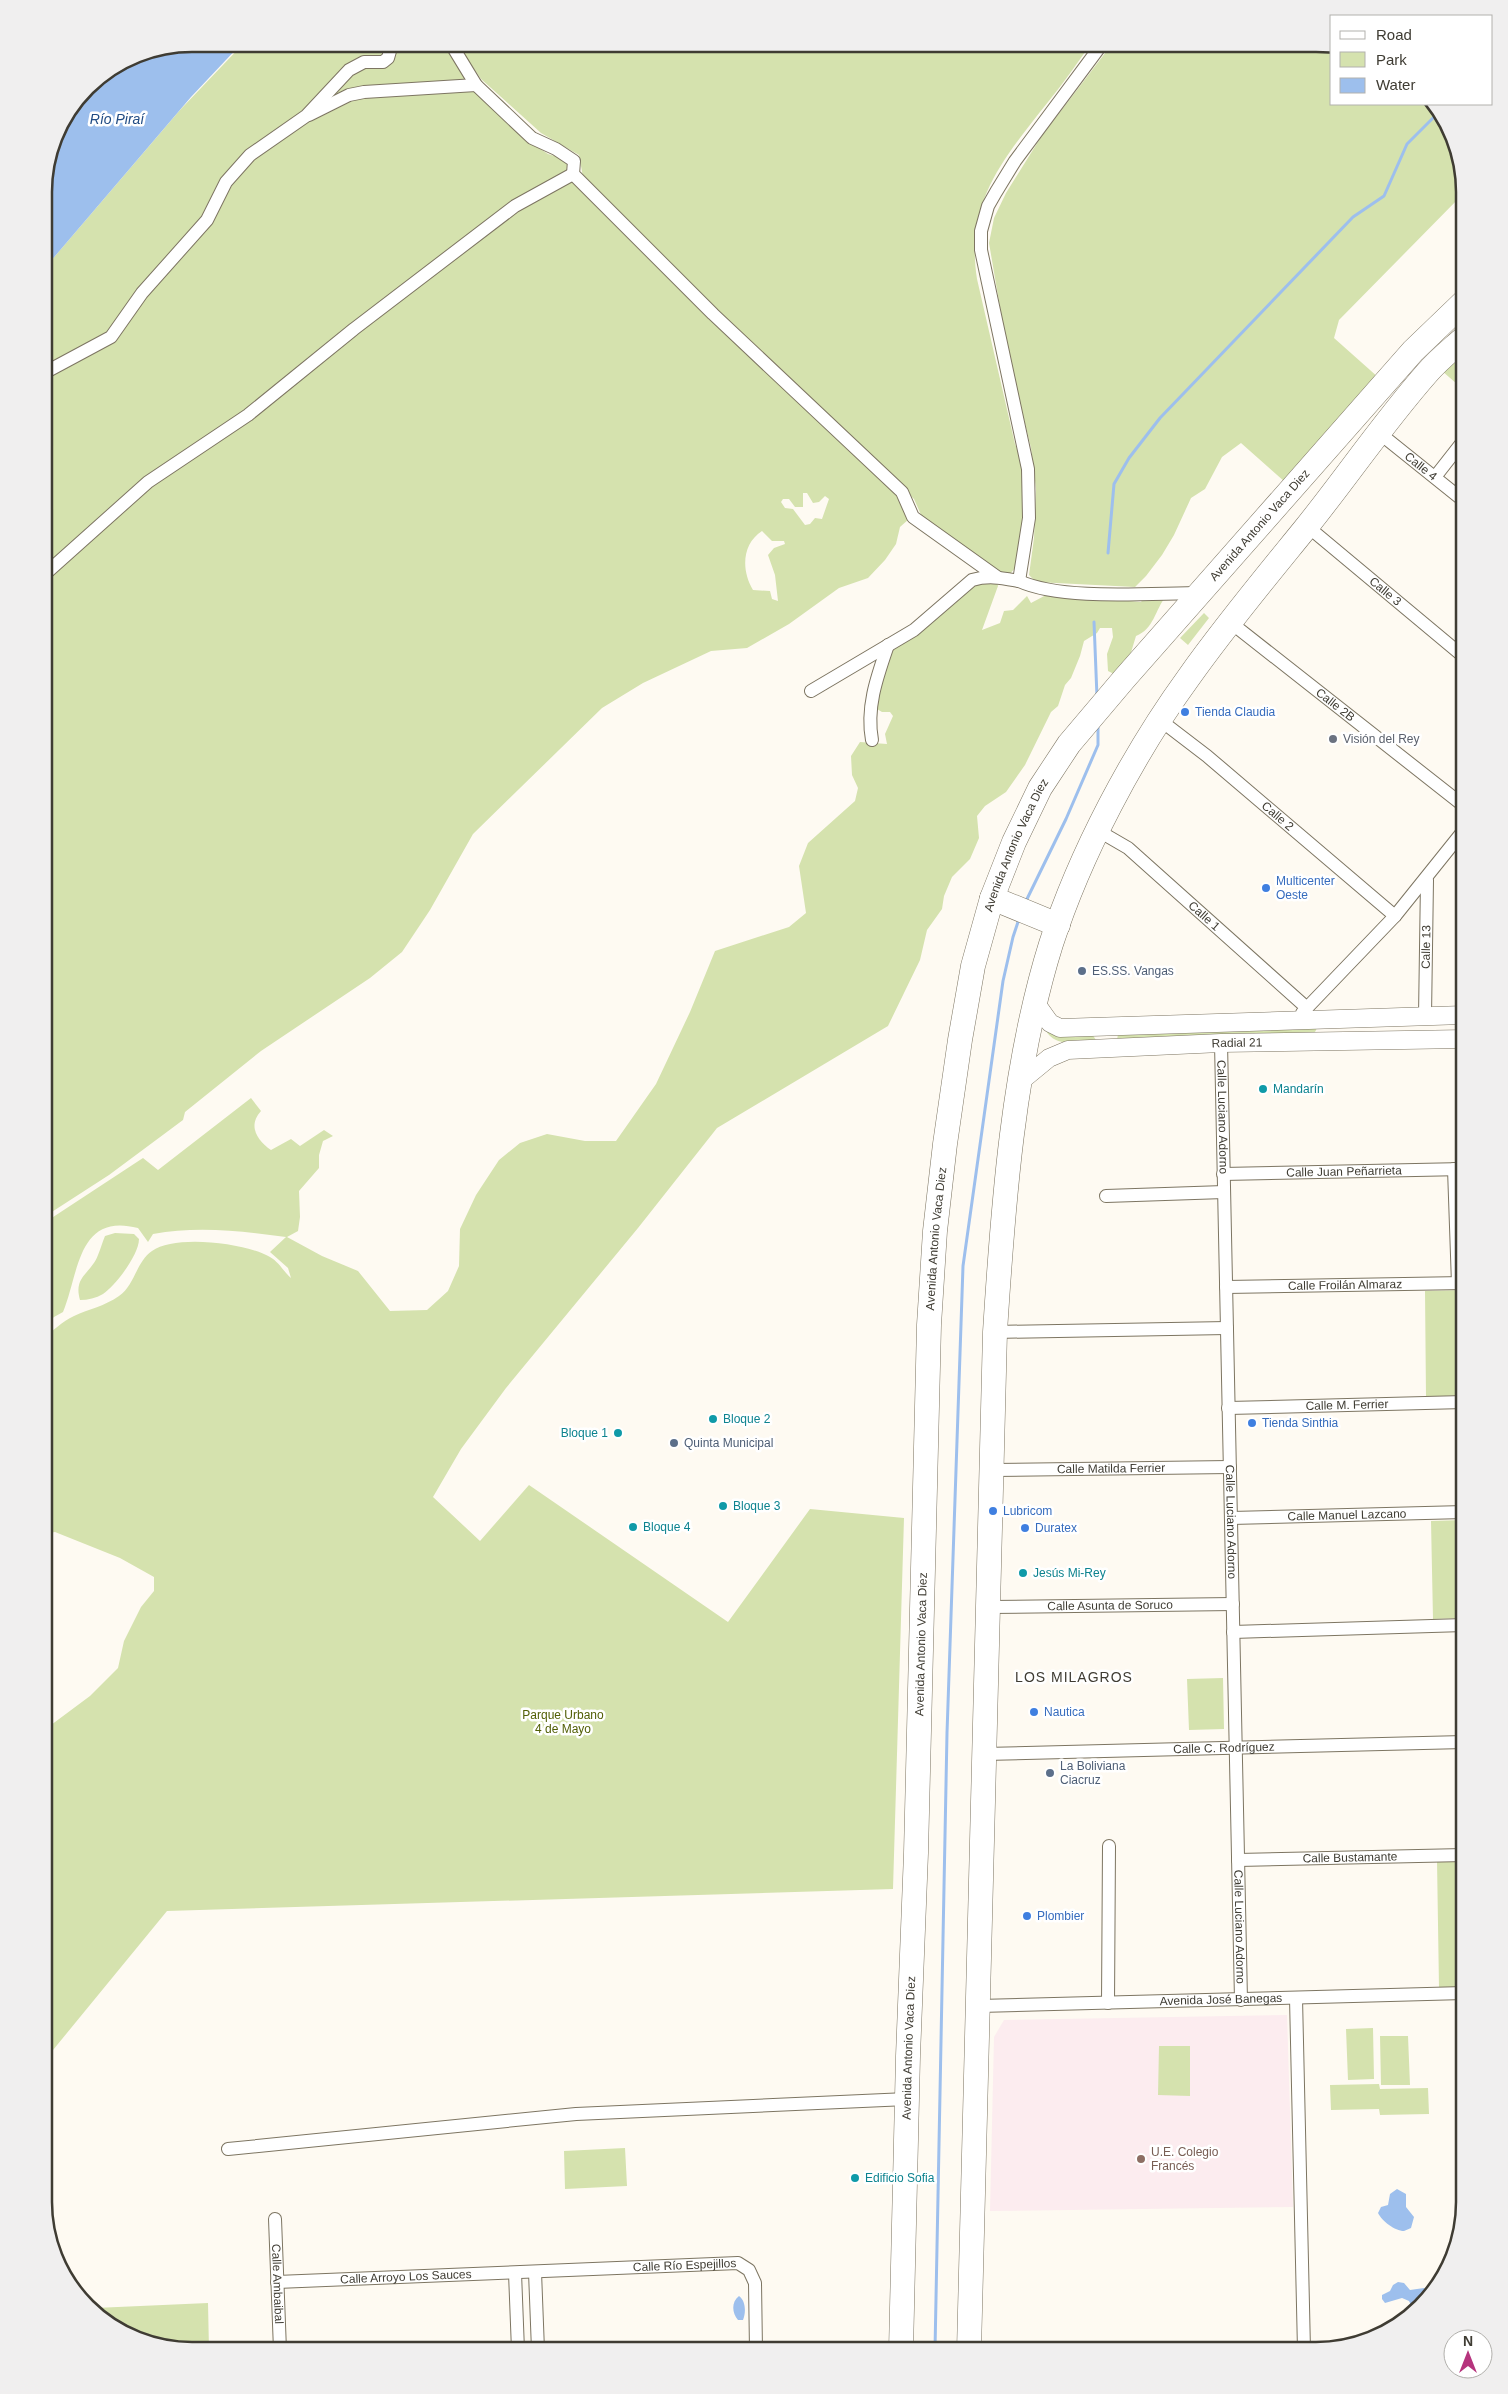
<svg xmlns="http://www.w3.org/2000/svg" width="1508" height="2394" font-family="Helvetica,sans-serif">
  <rect width="100%" height="100%" fill="#fefaf2"/>
  <!-- education -->
  <path fill="#fcecef" d="M1287,2015L1293,2207L990,2211L994,2037L1004,2020Z"/>
  <!-- green -->
  <path fill="#d5e2ae" fill-rule="evenodd" d="M243,44H385L388,55L364,60L214,191L205,217L110,334L44,369V269L180,110Z
    M389,44H449L470,80L392,88L314,108L351,70L379,64Z
    M457,44H1091C1077,63 1063,84 1048,102C1003,159 965,202 977,279L1015,444C1031,482 1022,525 1018,565L1008,576L999,573L922,517L914,499L687,282L583,177L579,155L541,133L481,79Z
    M1112,44H1325L1332,46V104H1429L1449,127L1464,193L1339,320L1334,338L1379,378L1285,482L1241,443L1222,457L1205,489L1191,498L1174,535L1162,555L1146,576L1135,587L1036,582L1029,575L1034,538L1036,489L1031,448L1008,354L989,243L994,218L1006,193L1041,137Z
    M471,87L533,144L548,154L568,160L569,170L515,203L44,571V377L113,339L226,184L270,143L345,100Z
    M573,180L899,493L909,519L900,527L896,544L885,560L868,578L839,588L789,624L747,648L711,651L643,683L602,708L473,834L430,910L402,952L370,978L261,1051L185,1112L183,1120L109,1175L44,1217V581L138,495L474,240L549,191L558,190ZM803,493H807L813,503L819,502L825,496L829,499L822,519L815,518L810,524L805,525L793,509L785,508L781,502L783,499H789L795,507H803ZM762,531L772,541H784L785,544L774,548L768,555L775,575L778,601L772,599L770,591L753,590C741,570 742,544 762,531Z
    M1464,350V390L1442,371Z
    M982,582H997L998,586L982,630L1000,623L1004,611L1013,610L1027,596L1031,603L1048,594L1122,597L1130,601L1141,602L1144,598L1166,596C1155,610 1154,629 1136,636L1129,659L1116,675L1108,671L1107,654L1113,637L1112,628H1100L1097,633L1084,641L1080,656L1071,678L1065,685L1058,706L1051,712L1025,765L1006,792L985,806L977,816L979,838L970,859L952,877L944,896L942,909L927,930L920,960L888,1026L717,1128L638,1228L506,1388L461,1449L433,1497L480,1541L529,1485L728,1622L810,1509L904,1518L893,1889L167,1911L44,2061V1717L51,1725L90,1696L118,1668L124,1641L141,1607L154,1591V1577L120,1558L55,1532L44,1534V1394L48,1391L44,1384V1339C53,1330 62,1322 74,1316C89,1309 105,1306 119,1296C135,1285 136,1262 152,1251C175,1234 246,1243 270,1257C279,1262 284,1272 291,1278L288,1268L270,1252L286,1237C242,1231 197,1226 153,1234L148,1242L138,1228C77,1212 79,1274 63,1312L54,1317L44,1326V1223L143,1158L158,1170L251,1098L261,1111C247,1126 258,1141 271,1150L291,1139L300,1146L324,1130L333,1136L323,1141L319,1155V1168L299,1191L300,1217L298,1231L287,1237L322,1256L358,1271L390,1311L427,1310L448,1291L459,1266L460,1229L476,1195L499,1160L520,1143L547,1134L585,1141H616L656,1084L690,1012L715,951L789,927L806,913L799,866L808,843L855,801L858,788L852,775L851,756L860,742L887,744L885,734L893,716L890,712H882L877,709C880,690 884,668 891,651L974,586Z
    M1204,613L1209,618L1188,645L1180,638Z
    M1042,1021L1092,1034L1096,1040C1074,1043 1049,1049 1042,1021Z
    M1317,1028L1314,1034L1117,1040L1118,1034Z
    M115,1233L134,1234L139,1239C139,1255 115,1286 103,1294C96,1298 88,1300 80,1300C73,1276 91,1274 98,1255C101,1248 102,1243 105,1236Z
    M1464,1290V1395L1426,1397L1425,1291Z
    M1464,1520V1618L1433,1619L1431,1521Z
    M1223,1678L1224,1729L1189,1730L1187,1679Z
    M1437,1860H1464V1987L1439,1988Z
    M1373,2028L1374,2079L1348,2080L1346,2029Z
    M1380,2036H1408L1410,2085H1381Z
    M1159,2046H1190V2096L1158,2095Z
    M1379,2084L1380,2089L1428,2088L1429,2114L1380,2115L1379,2109L1331,2110L1330,2085Z
    M625,2148L627,2186L565,2189L564,2151Z
    M208,2303L209,2350H183L110,2325L95,2308Z"/>
  <!-- water -->
  <path fill="#9dbfed" d="M193,44H241L191,97L44,269V183L55,135L88,87L136,55Z
    M1397,2189L1406,2194V2207L1414,2217L1411,2228L1404,2231C1395,2231 1382,2221 1378,2213L1381,2207L1388,2205L1390,2194Z
    M1398,2282L1404,2283L1410,2290L1424,2288L1429,2293L1412,2307L1409,2301L1402,2298L1385,2303L1382,2299V2295L1390,2291L1393,2285Z
    M739,2296C746,2301 746,2313 743,2320H738C732,2313 731,2302 739,2296Z"/>
  <g fill="none" stroke-linecap="round" stroke-linejoin="round">
    <!-- stream -->
    <path stroke="#9dbfed" stroke-width="3" d="M1108,553L1114,484L1129,458L1160,418L1353,217L1384,196L1407,144L1437,114
      M1094,622L1097,697
      M1026,901L1066,819L1098,745V726
      M935,2350L947,1733L963,1266L1003,981L1013,937L1019,919"/>
    <!-- street casing -->
    <g stroke="#7d7562" stroke-width="14">
      <g id="street">
        <path d="M451,44L476,85L532,138L556,149L574,161L573,174L713,314L902,492L913,517L997,577"/>
        <path d="M309,115L349,95L364,92L476,85"/>
        <path d="M44,373L111,337L142,293L207,220L226,182L250,155L306,116L349,70L364,62H383L388,58L390,51L387,44"/>
        <path id="s1" d="M1378,432L1464,501"/>
        <path d="M1435,477L1464,440"/>
        <path id="s2" d="M1307,526L1464,657"/>
        <path d="M44,575L148,482L248,415L354,329L515,206L573,174"/>
        <path d="M1019,581C1063,601 1150,593 1201,593"/>
        <path id="s3" d="M1230,622L1464,806"/>
        <path d="M811,691L914,630L972,580C989,575 1002,578 1019,581L1029,518L1028,469L981,250V231L988,206L996,192L1015,161L1102,44"/>
        <path id="s4" d="M1160,720L1207,756L1395,916"/>
        <path d="M872,740C866,707 877,677 888,645"/>
        <path id="s5" d="M1097,830L1128,848L1307,1008"/>
        <path d="M1302,1013L1395,916L1464,830"/>
        <path id="s6" d="M1425,1016L1427,880"/>
        <path id="s7" d="M1221,1043L1241,2000"/>
        <path d="M1454,1169L1458,1284"/>
        <path id="s8" d="M1223,1174L1464,1169"/>
        <path d="M1106,1196L1224,1192"/>
        <path id="s9" d="M1226,1287L1464,1283"/>
        <path d="M995,1332L1227,1328"/>
        <path d="M1462,1402L1463,1512"/>
        <path id="s10" d="M1228,1408L1464,1402"/>
        <path id="s11" d="M992,1470L1230,1467"/>
        <path id="s12" d="M1231,1518L1464,1512"/>
        <path id="s13" d="M989,1607L1233,1604"/>
        <path d="M1233,1632L1464,1625"/>
        <path id="s14" d="M984,1754L1464,1742"/>
        <path id="s15" d="M1238,1860L1464,1855"/>
        <path d="M1296,1998L1304,2350"/>
        <path d="M1108,2003L1109,1846"/>
        <path id="s16" d="M979,2006L1464,1993"/>
        <path d="M228,2149L576,2114L907,2099"/>
        <path id="s17" d="M275,2219L280,2350"/>
        <path d="M535,2272L538,2350"/>
        <path d="M515,2273L518,2350"/>
        <path id="s18" d="M277,2282L738,2263L749,2270L755,2283L756,2350"/>
      </g>
    </g>
    <!-- secondary casing -->
    <g stroke="#7d7562" stroke-width="19">
      <g id="secondary">
        <path d="M1035,1002L1050,1023L1060,1028L1464,1015"/>
        <path id="s19" d="M1021,1081L1049,1058L1068,1050L1221,1043L1464,1039"/>
      </g>
    </g>
    <!-- highway casing -->
    <g stroke="#7d7562" stroke-width="25">
      <g id="highway">
        <path d="M992,898L1058,925"/>
        <path id="s20" d="M901,2350L908,2056L916,1853L929,1325L935,1231L945,1144L960,1040L973,966L992,898L1014,842L1040,788L1069,744L1124,679L1413,351L1464,302"/>
        <path d="M969,2350L995,1332C1003,1206 1013,1065 1051,944C1080,854 1133,754 1189,677C1225,626 1265,578 1304,530C1346,478 1383,423 1427,373C1438,360 1452,349 1464,338"/>
      </g>
    </g>
    <!-- street -->
    <use href="#street" stroke="#fff" stroke-width="12"/>
    <!-- secondary -->
    <use href="#secondary" stroke="#fff" stroke-width="18"/>
    <!-- highway -->
    <use href="#highway" stroke="#fff" stroke-width="24"/>
  </g>
  <!-- markers -->
  <g fill="#3f7fe0" stroke="#fff" stroke-width="2">
    <circle cx="1185" cy="712" r="5"/>
    <circle cx="1266" cy="888" r="5"/>
    <circle cx="1252" cy="1423" r="5"/>
    <circle cx="993" cy="1511" r="5"/>
    <circle cx="1025" cy="1528" r="5"/>
    <circle cx="1034" cy="1712" r="5"/>
    <circle cx="1027" cy="1916" r="5"/>
  </g>
  <circle fill="#6b7280" stroke="#fff" stroke-width="2" cx="1333" cy="739" r="5"/>
  <g fill="#5c6f8a" stroke="#fff" stroke-width="2">
    <circle cx="1082" cy="971" r="5"/>
    <circle cx="674" cy="1443" r="5"/>
    <circle cx="1050" cy="1773" r="5"/>
  </g>
  <g fill="#0f9aa8" stroke="#fff" stroke-width="2">
    <circle cx="1263" cy="1089" r="5"/>
    <circle cx="713" cy="1419" r="5"/>
    <circle cx="618" cy="1433" r="5"/>
    <circle cx="723" cy="1506" r="5"/>
    <circle cx="633" cy="1527" r="5"/>
    <circle cx="1023" cy="1573" r="5"/>
    <circle cx="855" cy="2178" r="5"/>
  </g>
  <circle fill="#8d6e63" stroke="#fff" stroke-width="2" cx="1141" cy="2159" r="5"/>
  <g text-anchor="middle" dominant-baseline="central" stroke-width="5" stroke-linejoin="round" paint-order="stroke">
    <!-- street labels -->
    <g font-size="12" fill="#3f3c33" stroke="#fff">
      <text stroke="none"><textPath href="#s1" startOffset="55">Calle 4</textPath></text>
      <text stroke="none"><textPath href="#s20" startOffset="1921">Avenida Antonio Vaca Diez</textPath></text>
      <text stroke="none"><textPath href="#s2" startOffset="102">Calle 3</textPath></text>
      <text stroke="none"><textPath href="#s3" startOffset="134">Calle 2B</textPath></text>
      <text stroke="none"><textPath href="#s4" startOffset="152">Calle 2</textPath></text>
      <text stroke="none"><textPath href="#s20" startOffset="1516">Avenida Antonio Vaca Diez</textPath></text>
      <text stroke="none"><textPath href="#s5" startOffset="138">Calle 1</textPath></text>
      <text stroke="none"><textPath href="#s6" startOffset="69">Calle 13</textPath></text>
      <text stroke="none"><textPath href="#s19" startOffset="226">Radial 21</textPath></text>
      <text stroke="none"><textPath href="#s7" startOffset="74">Calle Luciano Adorno</textPath></text>
      <text stroke="none"><textPath href="#s8" startOffset="121">Calle Juan Peñarrieta</textPath></text>
      <text stroke="none"><textPath href="#s20" startOffset="1112">Avenida Antonio Vaca Diez</textPath></text>
      <text stroke="none"><textPath href="#s9" startOffset="119">Calle Froilán Almaraz</textPath></text>
      <text stroke="none"><textPath href="#s10" startOffset="119">Calle M. Ferrier</textPath></text>
      <text stroke="none"><textPath href="#s11" startOffset="119">Calle Matilda Ferrier</textPath></text>
      <text stroke="none"><textPath href="#s12" startOffset="116">Calle Manuel Lazcano</textPath></text>
      <text stroke="none"><textPath href="#s7" startOffset="479">Calle Luciano Adorno</textPath></text>
      <text stroke="none"><textPath href="#s13" startOffset="121">Calle Asunta de Soruco</textPath></text>
      <text stroke="none"><textPath href="#s20" startOffset="706">Avenida Antonio Vaca Diez</textPath></text>
      <text stroke="none"><textPath href="#s14" startOffset="240">Calle C. Rodríguez</textPath></text>
      <text stroke="none"><textPath href="#s15" startOffset="112">Calle Bustamante</textPath></text>
      <text stroke="none"><textPath href="#s7" startOffset="884">Calle Luciano Adorno</textPath></text>
      <text stroke="none"><textPath href="#s16" startOffset="242">Avenida José Banegas</textPath></text>
      <text stroke="none"><textPath href="#s20" startOffset="302">Avenida Antonio Vaca Diez</textPath></text>
      <text stroke="none"><textPath href="#s18" startOffset="408">Calle Río Espejillos</textPath></text>
      <text stroke="none"><textPath href="#s18" startOffset="129">Calle Arroyo Los Sauces</textPath></text>
      <text stroke="none"><textPath href="#s17" startOffset="65">Calle Ambaibal</textPath></text>
    </g>
    <!-- shop labels -->
    <g font-size="12" fill="#366cbe" stroke="#fff" text-anchor="start">
      <text x="1195" y="712">Tienda Claudia</text>
      <text x="1276" y="881">Multicenter<tspan x="1276" dy="14">Oeste</tspan></text>
      <text x="1262" y="1423">Tienda Sinthia</text>
      <text x="1003" y="1511">Lubricom</text>
      <text x="1035" y="1528">Duratex</text>
      <text x="1044" y="1712">Nautica</text>
      <text x="1037" y="1916">Plombier</text>
    </g>
    <!-- worship labels -->
    <g font-size="12" fill="#5b616d" stroke="#fff" text-anchor="start">
      <text x="1343" y="739">Visión del Rey</text>
    </g>
    <!-- service labels -->
    <g font-size="12" fill="#4e5e75" stroke="#fff" text-anchor="start">
      <text x="1092" y="971">ES.SS. Vangas</text>
      <text x="684" y="1443">Quinta Municipal</text>
      <text x="1060" y="1766">La Boliviana<tspan x="1060" dy="14">Ciacruz</tspan></text>
    </g>
    <!-- culture labels -->
    <g font-size="12" fill="#0d838f" stroke="#fff" text-anchor="start">
      <text x="1273" y="1089">Mandarín</text>
      <text x="723" y="1419">Bloque 2</text>
      <text x="608" y="1433" text-anchor="end">Bloque 1</text>
      <text x="733" y="1506">Bloque 3</text>
      <text x="643" y="1527">Bloque 4</text>
      <text x="1033" y="1573">Jesús Mi-Rey</text>
      <text x="865" y="2178">Edificio Sofia</text>
    </g>
    <!-- park labels -->
    <g font-size="12" fill="#525f06" stroke="#fff">
      <text x="563" y="1715">Parque Urbano<tspan x="563" dy="14">4 de Mayo</tspan></text>
    </g>
    <!-- education labels -->
    <g font-size="12" fill="#785e54" stroke="#fff" text-anchor="start">
      <text x="1151" y="2152">U.E. Colegio<tspan x="1151" dy="14">Francés</tspan></text>
    </g>
    <!-- water labels -->
    <g font-size="14" font-style="italic" fill="#214c84" stroke="#fff">
      <text x="117" y="119">Río Piraí</text>
    </g>
    <!-- neighbourhood labels -->
    <g font-size="14" letter-spacing="1" fill="#3f3c33" stroke="#fff">
      <text x="1074" y="1677">LOS MILAGROS</text>
    </g>
  </g>
  <!-- crop -->
  <path d="M0 0H1508V2394H0ZM192 52H1316A140 140 0 0 1 1456 192V2202A140 140 0 0 1 1316 2342H192A140 140 0 0 1 52 2202V192A140 140 0 0 1 192 52Z" fill="#f0efef" fill-rule="evenodd"/>
  <path fill="none" stroke="#3f3c33" stroke-width="2.5" d="M192 52H1316A140 140 0 0 1 1456 192V2202A140 140 0 0 1 1316 2342H192A140 140 0 0 1 52 2202V192A140 140 0 0 1 192 52Z"/>
  <!-- legend -->
  <rect x="1330" y="15" width="162" height="90" fill="#ffffff" stroke="#b2b1ad"/>
  <rect x="1340" y="31" width="25" height="8" fill="#ffffff" stroke="#b2b1ad"/>
  <text x="1376" y="40" font-size="15" fill="#3f3c33">Road</text>
  <rect x="1340" y="52" width="25" height="15" fill="#d5e2ae" stroke="#b2b1ad"/>
  <text x="1376" y="65" font-size="15" fill="#3f3c33">Park</text>
  <rect x="1340" y="78" width="25" height="15" fill="#9dbfed" stroke="#b2b1ad"/>
  <text x="1376" y="90" font-size="15" fill="#3f3c33">Water</text>
  <!-- north arrow -->
  <g transform="translate(1468 2354)"><circle r="24" fill="#ffffff" stroke="#b2b1ad"/>
  <path d="M0-4L9 19L0 12L-9 19Z" fill="#b6347d"/>
  <text y="-8" font-size="14" font-weight="bold" text-anchor="middle" fill="#3f3c33">N</text>
  </g>
</svg>
